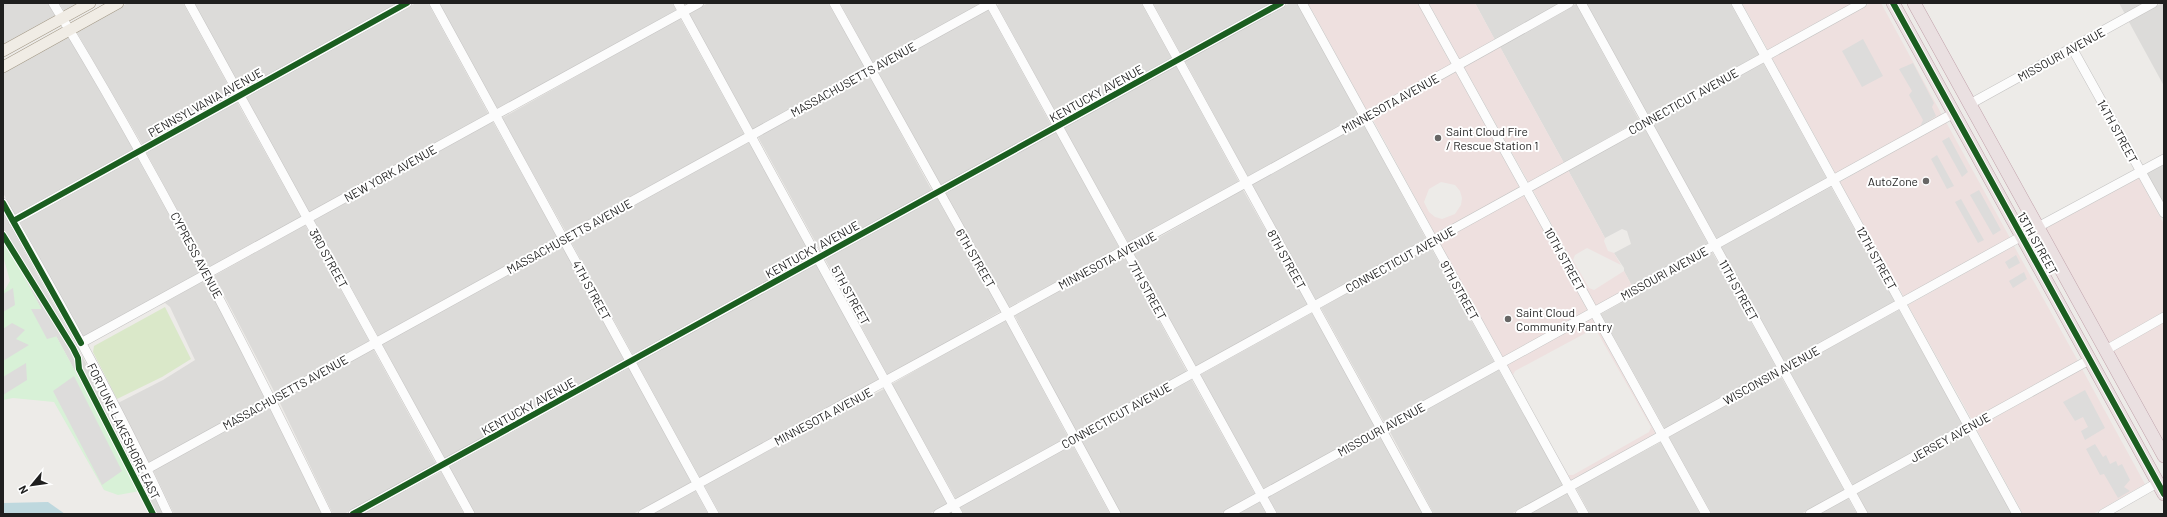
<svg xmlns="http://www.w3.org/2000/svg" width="2167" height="517" font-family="Barlow,sans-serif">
  <rect width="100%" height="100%" fill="#edebe8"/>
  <!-- residential -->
  <path fill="#dcdbd9" d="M3,3H48L56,17L3,46Z
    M59,3H81L65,12Z
    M128,3H183L233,94L142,144L76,31Z
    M194,3H398L241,90Z
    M416,3H428L489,115L309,213L246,97Z
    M439,3H672L676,10L497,110Z
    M708,3H828L865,67L753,130L689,14Z
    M840,3H982L873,63Z
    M1001,3H1141L1172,59L1060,120L997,5Z
    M1153,3H1272L1181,54Z
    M1290,3H1297L1359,116L1248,177L1185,61Z
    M1475,3H1560L1495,40Z
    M1586,3H1730L1759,55L1648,115Z
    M2119,3H2144L2125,14Z
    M2162,3H2164V86L2129,22Z
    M1576,4L1639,120L1564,163L1500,47Z
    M988,10L1051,125L941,186L877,70Z
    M680,18L744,134L566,232L502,118Z
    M68,36L133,149L15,215L3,193V72Z
    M1763,63L1827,179L1717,239L1652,123Z
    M1176,66L1239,182L1129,244L1064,128Z
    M869,75L932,191L821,252L758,137Z
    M237,102L301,217L209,268L146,152Z
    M493,122L557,237L378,336L314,220Z
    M1363,123L1426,239L1316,300L1252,185Z
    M1644,127L1708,244L1632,286L1624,271V268L1614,253L1631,244L1627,231L1622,229L1605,238L1568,170Z
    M1056,132L1120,249L1009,307L945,193Z
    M749,142L812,257L633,355L570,240Z
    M137,157L201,273L83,337L20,222Z
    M2164,164V203L2147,173Z
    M1831,187L1895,302L1785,363L1721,247Z
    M1243,190L1308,305L1196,367L1133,252Z
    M937,198L1001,311L888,376L825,259Z
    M3,213L73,339L146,478L163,514H151L140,491L3,238Z
    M305,225L369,341L275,393L214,276Z
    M562,245L624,360L445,459L382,344Z
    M1430,246L1494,362L1384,422L1321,308Z
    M1712,252L1776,367L1665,429L1601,314Z
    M1124,256L1187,372L1076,432L1014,314Z
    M816,264L880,381L700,478L637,363Z
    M205,280L266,398L149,463L118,403L163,380L195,360L170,307L165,303L159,306Z
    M1899,310L1963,425L1853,485L1789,370Z
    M1312,313L1376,427L1264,489L1200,375Z
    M1005,319L1068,437L956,499L892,384Z
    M373,349L436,464L344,514H333L279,401Z
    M629,368L691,482L633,514H475L449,467Z
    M1498,369L1563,485L1511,514H1434L1389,430Z
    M1780,375L1844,490L1801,514H1712L1669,437Z
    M1191,379L1255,494L1220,514H1121L1080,440Z
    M884,389L947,504L929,514H720L704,485Z
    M270,406L322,514H174L153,470Z
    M1967,433L2012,514H1868L1857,493Z
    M1380,435L1423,514H1278L1268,497Z
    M1661,442L1700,514H1590L1576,488Z
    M1072,444L1110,514H964L960,507Z
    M441,472L464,514H362Z
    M695,490L708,514H652Z
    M1567,493L1578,514H1529Z
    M1848,498L1857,514H1819Z
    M1260,502L1266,514H1238Z"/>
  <!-- commercial -->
  <path fill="#eee0df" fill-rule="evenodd" d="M1308,3H1418L1451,64L1367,111Z
    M1429,3H1475L1495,40L1460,60Z
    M1742,3H1852L1768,50Z
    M1871,3H1881L1942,115L1836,174L1772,58Z
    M1500,47L1564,163L1529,183L1464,67Z
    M1456,72L1520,188L1435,234L1372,118ZM1441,182L1455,185L1460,191L1462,198L1461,205L1455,214L1442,219L1435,217L1429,212L1424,202L1429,189Z
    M1946,122L2010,238L1904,297L1840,182Z
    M1568,170L1605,238L1604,241L1608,251L1614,253L1621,265L1587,248L1575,255L1573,260L1589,288L1594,290L1624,271L1632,286L1596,306L1533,190Z
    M2139,178L2164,224V441L2046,228Z
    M1524,195L1588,311L1503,357L1439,242Z
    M2014,246L2078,361L1972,420L1908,305Z
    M1592,318L1656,434L1571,480L1562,463L1568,475H1573L1649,432L1651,427L1595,328L1515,371L1513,375L1507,365Z
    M2082,369L2145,484L2093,514H2023L1976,428Z"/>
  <!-- grass -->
  <path fill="#dae8c9" d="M165,307L191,359L162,377L117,399L93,352L94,346Z"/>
  <!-- park -->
  <path fill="#d8f1d7" d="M3,238L140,491L118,495L104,490L54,402L13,398L3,400V293L10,281L3,256Z"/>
  <!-- parking -->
  <path fill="#dddcdb" d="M1863,39L1883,76L1862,87L1842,51Z
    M1913,63L1934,103L1932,107L1936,116L1920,127L1923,120L1909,95L1912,91L1899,69Z
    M1949,137L1968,172L1962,177L1942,141Z
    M1937,155L1954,186L1947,189L1931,159Z
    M1979,190L2001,230L1993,235L1970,195Z
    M1961,199L1984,240L1978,243L1955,202Z
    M2016,255L2020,263L2009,269L2005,262Z
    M2024,272L2027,279L2013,288L2009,281Z
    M13,288L15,305L3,312V294Z
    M31,309H44L58,336L47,339Z
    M12,323L25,330L16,339L29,345L3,361V329Z
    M26,363L27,380L3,395V377Z
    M74,376L122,471L102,485L53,391Z
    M2085,390L2105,428L2085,440L2081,431L2088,427L2083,417L2075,421L2063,402Z
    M2095,444L2103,457L2106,455L2110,464L2116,461L2118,466L2122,464L2130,480L2124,487L2130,491L2118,498L2104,474L2100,475L2086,449Z"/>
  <!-- water -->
  <path fill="#bed8de" d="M48,502L65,514H3V503Z"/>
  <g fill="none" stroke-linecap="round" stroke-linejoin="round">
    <!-- minor casing -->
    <g stroke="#c4c3c2" stroke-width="10">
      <path id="minor" d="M53,3C154,168 243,340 327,514
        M189,3L470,514
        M434,3L714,514
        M678,3L958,514
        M834,3L1007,313L1116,514
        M990,3L1272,514
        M1147,3L1428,514
        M1302,3L1584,514
        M1423,3L1706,514
        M1581,3L1863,514
        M1736,3L2017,514
        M2072,48L2164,213
        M1970,104L2153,3
        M3,203C61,304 119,408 168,514
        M13,221L407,3
        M2038,227L2164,159
        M81,343L699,3
        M2106,350L2164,317
        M147,469L991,3
        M353,514L1281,3
        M643,514C952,344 1262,176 1569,3
        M938,514L1862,3
        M1228,514L1954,113
        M1520,514L2022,236
        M1810,514L2089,360
        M2103,514L2157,483"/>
    </g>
    <!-- major casing -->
    <g stroke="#a29886" stroke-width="12">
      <path id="major" d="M3,51L90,3
        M3,67L118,3"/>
    </g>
    <!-- highway casing -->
    <g stroke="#c0a1aa" stroke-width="14">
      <path id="highway" d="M1893,3L2164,494
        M1914,3L2164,456"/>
    </g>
    <!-- minor -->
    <use href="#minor" stroke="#fcfcfc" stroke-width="9"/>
    <!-- major -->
    <use href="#major" stroke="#f0ece5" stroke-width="11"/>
    <!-- highway -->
    <use href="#highway" stroke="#eae0e1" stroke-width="13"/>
    <!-- cycleway casing -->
    <g stroke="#fff" stroke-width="8">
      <path id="cycleway" d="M1893,3L2164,494
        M3,203L81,343
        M13,221L407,3
        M3,235L73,348L78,358L79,369L153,514
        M353,514L1281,3"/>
    </g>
    <!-- cycleway -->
    <use href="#cycleway" stroke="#1b5e20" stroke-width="6"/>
  </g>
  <!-- markers -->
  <g fill="#676665" stroke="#fff" stroke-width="1.5">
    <circle cx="1438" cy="138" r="4"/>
    <circle cx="1926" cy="181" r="4"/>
    <circle cx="1508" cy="319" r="4"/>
  </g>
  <g text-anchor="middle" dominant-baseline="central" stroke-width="4" stroke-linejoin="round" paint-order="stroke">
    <!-- street labels -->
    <g font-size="12" fill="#1f1f1f" stroke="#fff">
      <text transform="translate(2061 54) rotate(-29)">MISSOURI AVENUE</text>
      <text transform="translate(853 79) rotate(-29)">MASSACHUSETTS AVENUE</text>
      <text transform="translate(1096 93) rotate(-29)">KENTUCKY AVENUE</text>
      <text transform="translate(1683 101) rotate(-29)">CONNECTICUT AVENUE</text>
      <text transform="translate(205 102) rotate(-29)">PENNSYLVANIA AVENUE</text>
      <text transform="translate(1390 103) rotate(-29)">MINNESOTA AVENUE</text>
      <text transform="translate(2118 131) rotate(61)">14TH STREET</text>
      <text transform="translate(390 173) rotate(-29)">NEW YORK AVENUE</text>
      <text transform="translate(569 236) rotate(-29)">MASSACHUSETTS AVENUE</text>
      <text transform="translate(2038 243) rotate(61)">13TH STREET</text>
      <text transform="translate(812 249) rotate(-29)">KENTUCKY AVENUE</text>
      <text transform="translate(197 255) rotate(62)">CYPRESS AVENUE</text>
      <text transform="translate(329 258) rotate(61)">3RD STREET</text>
      <text transform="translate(976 258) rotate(60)">6TH STREET</text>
      <text transform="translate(1877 258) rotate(61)">12TH STREET</text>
      <text transform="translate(1287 259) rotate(61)">8TH STREET</text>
      <text transform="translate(1400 259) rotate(-29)">CONNECTICUT AVENUE</text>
      <text transform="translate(1565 259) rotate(61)">10TH STREET</text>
      <text transform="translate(1107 260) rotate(-28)">MINNESOTA AVENUE</text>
      <text transform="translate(1664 273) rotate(-29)">MISSOURI AVENUE</text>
      <text transform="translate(592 290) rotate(61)">4TH STREET</text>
      <text transform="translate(1148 290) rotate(61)">7TH STREET</text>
      <text transform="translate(1460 290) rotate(61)">9TH STREET</text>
      <text transform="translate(1739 290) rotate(61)">11TH STREET</text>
      <text transform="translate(851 295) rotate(61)">5TH STREET</text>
      <text transform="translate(1771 375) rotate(-29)">WISCONSIN AVENUE</text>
      <text transform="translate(285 392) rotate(-29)">MASSACHUSETTS AVENUE</text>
      <text transform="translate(528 406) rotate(-29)">KENTUCKY AVENUE</text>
      <text transform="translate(1116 415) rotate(-29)">CONNECTICUT AVENUE</text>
      <text transform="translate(823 416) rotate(-28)">MINNESOTA AVENUE</text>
      <text transform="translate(1381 429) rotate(-29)">MISSOURI AVENUE</text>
      <text transform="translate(124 431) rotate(64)">FORTUNE LAKESHORE EAST</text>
      <text transform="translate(1950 437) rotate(-29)">JERSEY AVENUE</text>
    </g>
    <!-- poi labels -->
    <g font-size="12" fill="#1f1f1f" stroke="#fff" text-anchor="start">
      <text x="1446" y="131">Saint Cloud Fire<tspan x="1446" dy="14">/ Rescue Station 1</tspan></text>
      <text x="1918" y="181" text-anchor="end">AutoZone</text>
      <text x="1516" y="312">Saint Cloud<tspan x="1516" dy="14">Community Pantry</tspan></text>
    </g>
  </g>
  <!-- border -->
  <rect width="2167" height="517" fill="none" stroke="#1f1f1f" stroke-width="8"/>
  <!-- north arrow -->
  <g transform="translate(32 485) rotate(241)" stroke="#ffffff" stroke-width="3" paint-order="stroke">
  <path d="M0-3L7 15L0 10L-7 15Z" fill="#1f1f1f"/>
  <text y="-6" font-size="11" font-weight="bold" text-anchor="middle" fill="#1f1f1f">N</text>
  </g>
</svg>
